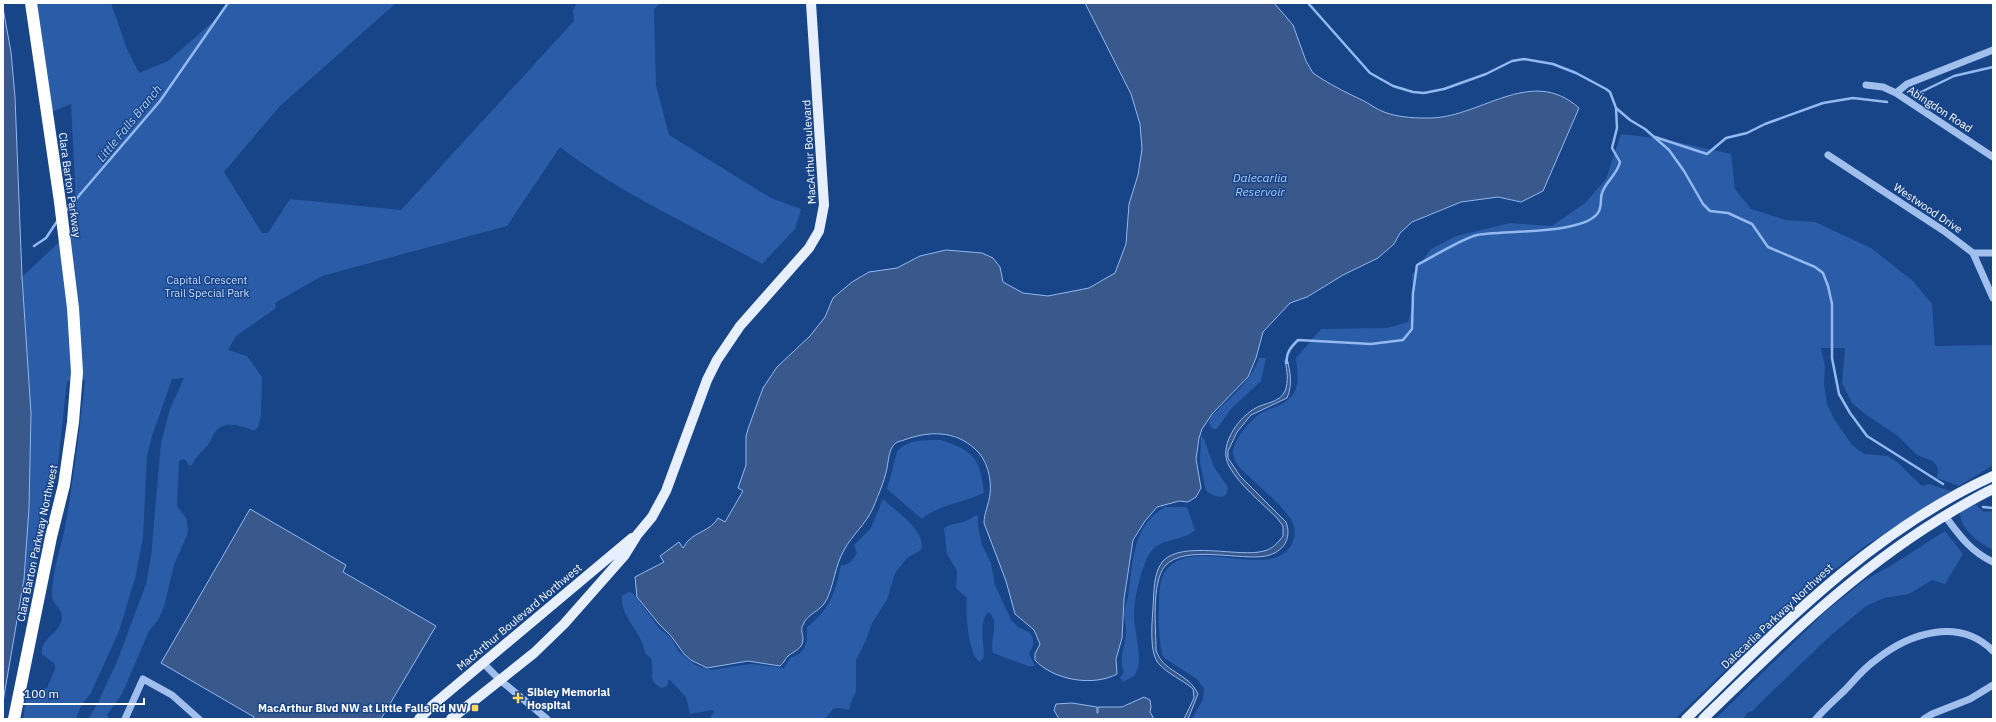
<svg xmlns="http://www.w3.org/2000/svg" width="1996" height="722" font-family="'IBM Plex Sans',sans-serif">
  <rect width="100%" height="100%" fill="#184488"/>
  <!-- green -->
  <path fill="#2b5ca7" d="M31,3H111L127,49L139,73L168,61L223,13L228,3H396L279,107L224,172L262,233H268L290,199L401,210L574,21L573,10L577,3H661L654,9L656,85L669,135L771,198L801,209L795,229L762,264C694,226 622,195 560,147L507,226L322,276L275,303L276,308L236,336L228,350L247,356L262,377L261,415L258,427L254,431C243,426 225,420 216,431C212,435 211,441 208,445C202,452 196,456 192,465L189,466L186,460L184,459L179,461L177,506L186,518L188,529L187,535L174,565L164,607L158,620L149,631L122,694L107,715L109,719H88L97,705L118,659L146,584L151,557L161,443L170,409L184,378L172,379L152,436L147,456L143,537L135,579L119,631L91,693L81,706L76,719H23L27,692H37L42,689L47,688L55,669V664L42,654C40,638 60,634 62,618C63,608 51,604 52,594C52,569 62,546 66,522C74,475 80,428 85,380L67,381L57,472L44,520L31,585L25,588L24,579L29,508L31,413L22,277L77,225L71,104L47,114Z
    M1621,134L1663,139L1731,154L1735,189L1751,209L1786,220L1815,222L1871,248L1913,281L1932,304L1935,346L1993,345V465L1959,486L1937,478L1938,468L1933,461L1917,455L1898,436L1865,414L1852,403L1842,383L1845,348H1821L1825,367L1824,384L1827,404L1834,419L1852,445L1864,454L1888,456L1898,463L1922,486L1929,484L1951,491L1865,546L1811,588L1675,719H1192L1203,699L1204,689L1197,679L1164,658L1162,654C1159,638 1158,623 1159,606C1159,596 1159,583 1164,573C1190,530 1280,588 1294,538C1296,532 1294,524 1290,518C1277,499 1255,484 1239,467C1236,462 1233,458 1233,453C1233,440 1251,419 1261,413C1271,408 1284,405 1291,397C1301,386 1297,370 1296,358L1321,329L1387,328L1408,322L1414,300L1412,275L1431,249L1456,236L1510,223L1552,226L1585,203L1606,179Z
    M1259,358H1266L1261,381L1231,409L1217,429H1213L1209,424L1210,418C1228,399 1250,384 1259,358Z
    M1201,435L1204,439L1214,467L1228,487C1227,503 1214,496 1206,491L1200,463Z
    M941,440C974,451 980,458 984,493C967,501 934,507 922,519L887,489L897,452C906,439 927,440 941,440Z
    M883,499C895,511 927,531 921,550L907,558L895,573L887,600L872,623L866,640L856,660V692L852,699L849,710L839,708L833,709L825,719H709L714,712L713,710L690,714L686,697L669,679L667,686L662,688C646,682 655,670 651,659C649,656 646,655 645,652C643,649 644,646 642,643C636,627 620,614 622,596L629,592L633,593L659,628L671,638L679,652L697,666L710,670L751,664L784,668L790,658L799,654L804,648L807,641V627C829,611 836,591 841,565C850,565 852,561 857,553L854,545L871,528Z
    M1975,504L1984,512L1993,511V550C1979,543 1960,529 1960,512Z
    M1165,507H1187L1195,530C1183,542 1160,537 1150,553C1141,567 1134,600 1134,616C1134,630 1145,664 1134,676C1131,678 1126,680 1123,682L1120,678L1124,672C1118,655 1125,650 1126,634C1127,628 1124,621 1124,615C1124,609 1127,603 1128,597C1133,563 1131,527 1165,507Z
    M978,515V527L982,545L991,563L995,585L1011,620L1018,627L1029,632L1033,638V645L1029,654L1035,666H1028L993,653C989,640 1000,623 990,613H987C979,624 984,644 984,657L980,662C968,656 965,610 967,598L956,588L957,571L947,554L944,528C951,523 958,524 966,521C971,519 973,516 978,515Z
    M1945,531L1963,554L1945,584L1932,580L1909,594L1884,598L1866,606L1830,636L1752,711L1747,713L1744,719H1715L1826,611L1865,580L1892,565Z"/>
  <!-- water -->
  <path fill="#39588b" stroke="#93b9f0" d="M1085,3H1274L1293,25L1306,61L1313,73L1322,79C1335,87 1349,94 1362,100C1370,104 1376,109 1384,112C1397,117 1412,118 1426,118C1479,120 1530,64 1579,108L1543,191L1521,202L1498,197L1461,202L1412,222L1400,233L1394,244L1378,258L1343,275L1307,297L1290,303L1263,332L1256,358L1248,377L1212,414L1202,429L1199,438L1196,459L1201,488L1196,497L1188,502L1179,501L1157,507L1145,521L1133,540L1124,599L1122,638L1116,659L1117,674C1093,687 1053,680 1035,660V654L1040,644L1034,630L1015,614L1006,581L984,523C984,513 989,504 990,494C992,479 987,459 975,449C955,430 928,431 904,440C902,441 898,441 896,443C890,447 889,456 888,462C886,478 879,493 873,508C866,524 852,535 844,550C835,566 834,584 827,599C821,612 807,613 803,625C800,630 803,634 803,639C803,649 794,651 788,656C785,659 784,663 780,666L748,661L707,668L691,660L684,654L671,636L659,624L637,597L635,577L664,562L660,556L679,542L683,548C685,546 686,542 689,540C697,532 711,530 718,518L725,522L743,491L738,488L746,465V436L749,426L763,388L777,367L810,336L825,317L833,298L852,282L869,272L897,268L920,256L946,250L982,253L993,258L1000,267L1003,282L1023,293L1048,296L1089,288L1115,273L1126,244L1129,204L1138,175L1142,149L1140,124L1131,94Z
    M3,8L11,52L15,97L22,277L31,413L29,508L24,579L3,702Z
    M1287,358C1290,372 1293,384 1287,398L1251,415L1237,432L1228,451V458L1240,476L1286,522C1292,538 1284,552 1266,556C1241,561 1184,544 1165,566C1151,583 1156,628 1156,650C1163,673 1188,672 1198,694L1188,719H1184L1194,698L1193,689C1183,680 1168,674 1159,664C1149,654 1152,622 1153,608C1154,593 1153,573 1163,561C1183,540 1240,558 1264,551C1272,549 1278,543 1283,536V526L1277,518C1261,502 1240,486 1229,466C1218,447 1237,419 1254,409C1263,403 1280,403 1285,391C1289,381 1287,370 1285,361Z
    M250,509L346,565L343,572L436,626L381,719H253L254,717L161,663Z
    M1144,697L1150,700L1151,707L1150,712L1153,717V719H1059L1054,710L1056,704L1072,703L1097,707V713H1098V707H1122Z"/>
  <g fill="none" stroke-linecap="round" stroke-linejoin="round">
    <!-- stream -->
    <path stroke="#93b9f0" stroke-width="2.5" d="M1308,3L1370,73L1393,86L1413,92L1424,93L1444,89L1486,74L1512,61L1524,59L1553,64L1576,73L1606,89L1610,92L1616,108L1630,120L1645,129L1669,150L1684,171L1703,204L1710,211L1728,213L1752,224L1768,247L1815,267L1823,273L1828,286L1832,304V358L1839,394L1850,413L1867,436L1943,484
      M1917,94L1954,76L1993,67
      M1655,137L1707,154L1726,138L1747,133L1765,124L1823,103L1853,98L1887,102
      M65,212L160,101L228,3
      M34,246L46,238L58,220
      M1287,363C1285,353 1292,346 1298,340L1371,344L1403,340L1412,329L1413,293L1417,265C1431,258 1463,238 1477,235C1502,230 1588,235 1599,211C1602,205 1600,198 1602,193C1606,181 1617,175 1620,162L1612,148L1617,128L1616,108
      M1983,507L1993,508"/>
    <!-- minor -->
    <path stroke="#a0bfed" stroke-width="7" d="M1866,85L1883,87L1896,93L1993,157
      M1896,93L1907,84L1993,50
      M1828,155L1944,231L1973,253L1993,298
      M1973,253H1993
      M1945,516C1959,535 1971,552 1993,562
      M484,664L500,680L547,719
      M125,719L143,679L172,695L199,719
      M1816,719C1825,708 1836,699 1846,689C1856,678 1865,667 1877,659C1910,633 1959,617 1993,651
      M1924,719L1932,714L1970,699L1993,685"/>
    <!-- major -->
    <path stroke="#e7efff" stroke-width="10" d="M419,719L434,704L632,538
      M451,719L534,653L564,624L624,556L637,535L652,517L666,491L707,380L717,360L740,326L809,248L819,231L824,205L811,3
      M1686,719C1779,628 1872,531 1993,476
      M1703,719C1777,647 1849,575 1938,520C1956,509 1974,498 1993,489"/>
    <!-- highway -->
    <path stroke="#fff" stroke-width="12" d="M14,719L51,537L64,485L73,422L77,372L73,308L60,202L31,3"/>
  </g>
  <!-- markers -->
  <g fill="#ffd85d" stroke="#184488" stroke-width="1.5">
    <path d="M516 692h4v4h4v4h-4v4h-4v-4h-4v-4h4z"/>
    <rect x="471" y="704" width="8" height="8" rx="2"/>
  </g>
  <g text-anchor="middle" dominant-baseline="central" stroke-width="3" stroke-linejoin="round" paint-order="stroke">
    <!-- street labels -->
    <g font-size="11" fill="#fff" stroke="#184488">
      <text transform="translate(1940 109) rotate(33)">Abingdon Road</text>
      <text transform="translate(809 152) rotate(-93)">MacArthur Boulevard</text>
      <text transform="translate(70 185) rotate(82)">Clara Barton Parkway</text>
      <text transform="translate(1928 208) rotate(34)">Westwood Drive</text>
      <text transform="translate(37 543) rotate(-78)">Clara Barton Parkway Northwest</text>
      <text transform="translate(1777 616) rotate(-43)">Dalecarlia Parkway Northwest</text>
      <text transform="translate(519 617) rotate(-40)">MacArthur Boulevard Northwest</text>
    </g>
    <!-- park labels -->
    <g font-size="11" fill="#c6dbfa" stroke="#184488">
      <text x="207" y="280">Capital Crescent<tspan x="207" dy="13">Trail Special Park</tspan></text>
    </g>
    <!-- poi labels -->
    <g font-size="11" font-weight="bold" fill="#fff" stroke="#184488" text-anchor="start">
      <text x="527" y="692">Sibley Memorial<tspan x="527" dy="13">Hospital</tspan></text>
      <text x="467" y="708" text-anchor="end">MacArthur Blvd NW at Little Falls Rd NW</text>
    </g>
    <!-- water labels -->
    <g font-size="12" font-style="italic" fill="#accaf5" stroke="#184488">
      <text transform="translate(129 123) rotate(-51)">Little Falls Branch</text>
      <text x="1260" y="177">Dalecarlia<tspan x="1260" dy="14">Reservoir</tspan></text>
    </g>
  </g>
  <!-- border -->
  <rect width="1996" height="722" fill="none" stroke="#ffffff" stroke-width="8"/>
  <!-- scale -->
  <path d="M18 698v6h126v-6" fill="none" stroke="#ffffff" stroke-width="2"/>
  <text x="24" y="698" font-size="12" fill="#ffffff" stroke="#184488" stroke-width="3" paint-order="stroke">100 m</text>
</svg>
